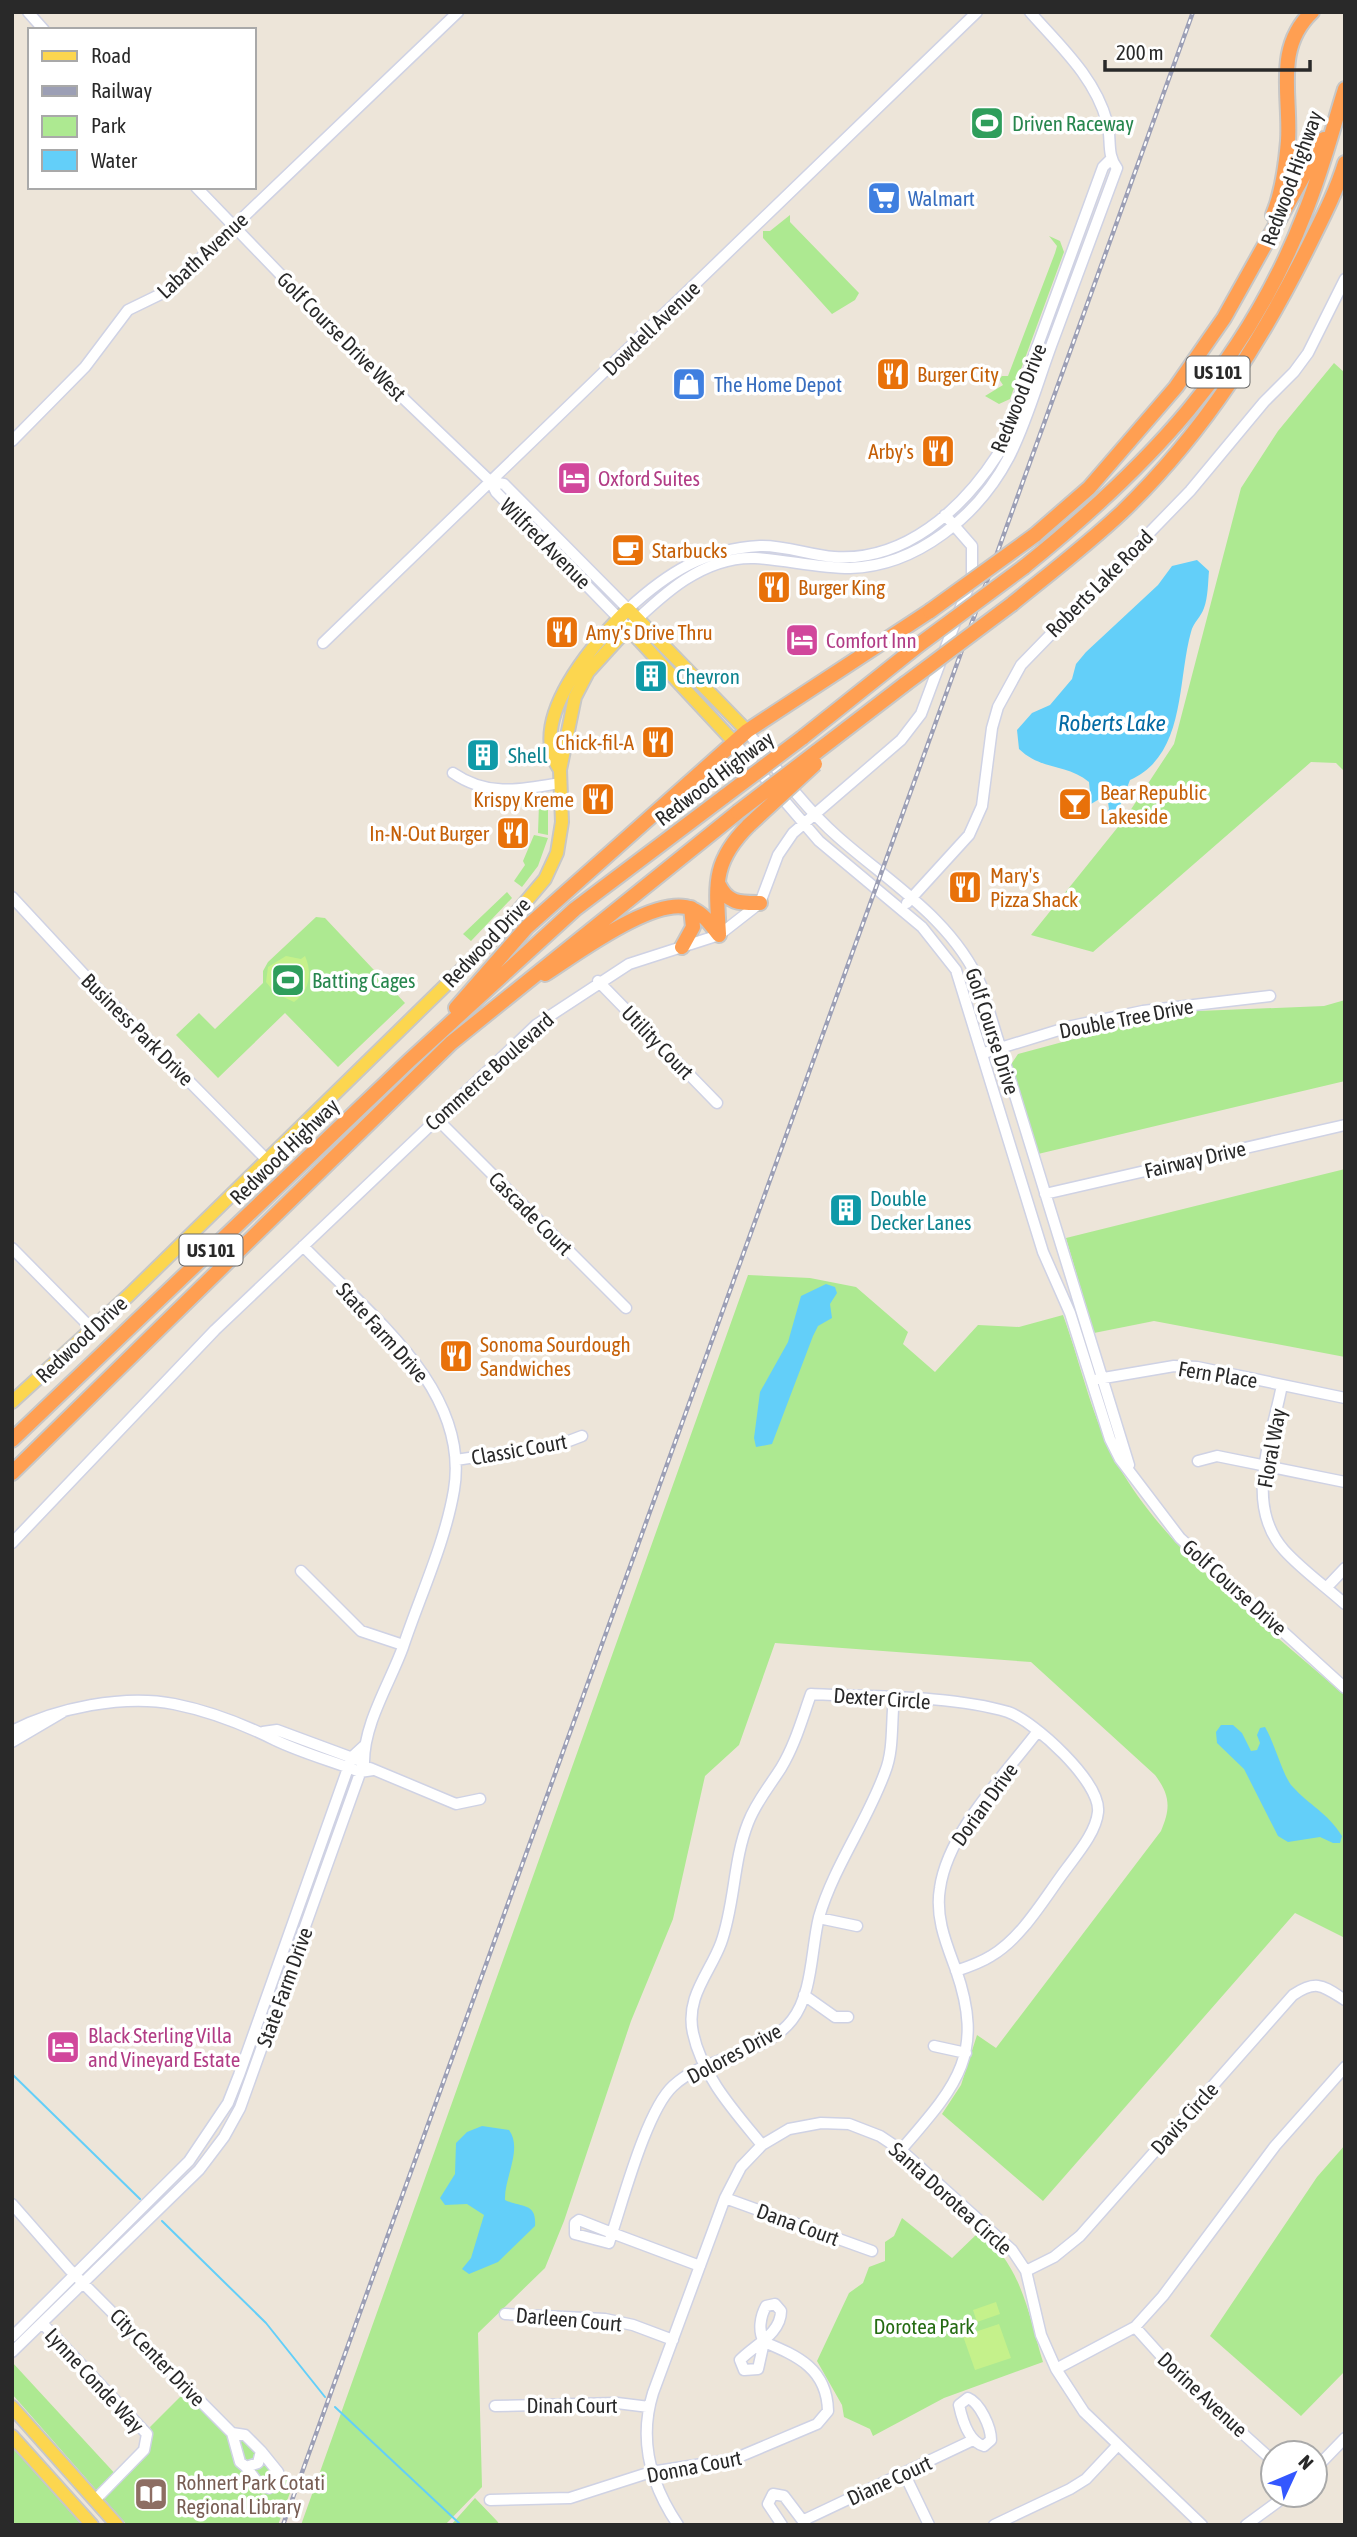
<svg xmlns="http://www.w3.org/2000/svg" width="1357" height="2537" font-family="'Asap Condensed',sans-serif">
  <rect width="100%" height="100%" fill="#ede5d9"/>
  <!-- green -->
  <path fill="#ade991" d="M790,215V222L859,293L855,300L832,314L763,238V231H770Z
    M1049,236L1060,241L1064,252L1010,399L999,404L985,396L1003,385L999,379L1002,376H1008L1055,253L1057,246Z
    M1334,363L1345,373V772L1336,763L1311,762L1093,952L1031,935L1126,817L1174,744L1241,488L1278,431Z
    M540,794L548,798V835L538,833L539,804L520,801L518,796Z
    M534,835L548,838L538,866L522,887L514,881L525,865L523,861Z
    M507,892L512,898L471,941L463,934Z
    M316,917L325,918L405,1003L338,1067L285,1013L218,1078L176,1035L199,1013L215,1029L263,983V971L268,962Z
    M1345,1000V1081L1038,1154L1010,1066L1018,1054L1174,1012L1324,1006Z
    M1345,1169V1357L1154,1321L1094,1333L1066,1238Z
    M748,1275L810,1278L856,1287L908,1332L903,1344L935,1372L978,1325L1019,1327L1063,1315C1081,1364 1092,1420 1118,1465C1169,1555 1268,1627 1345,1696V1938L1295,1913L1043,2201L942,2114L961,2085L977,2035L996,2048L1161,1831C1171,1808 1170,1795 1155,1775L1031,1662L775,1643L739,1745L705,1776L673,1919L631,2021L564,2221L545,2268L478,2333L482,2487L445,2525H301Z
    M1345,2145V2371L1301,2416L1210,2336L1317,2177Z
    M902,2218L952,2258L979,2232C1022,2265 1028,2313 1043,2362L944,2398L873,2436L870,2429L844,2417L842,2405L817,2361L849,2293L863,2283L869,2267L885,2261V2242L894,2236Z
    M12,2362L119,2478C135,2463 159,2450 150,2427L186,2391L230,2437L244,2432L294,2482L278,2525H127L12,2394Z
    M12,2447L82,2525H12Z
    M475,2498L497,2521L500,2525H451Z"/>
  <!-- pitch -->
  <path fill="#c5f18b" d="M286,956L301,959L305,956C313,974 309,991 294,1002L275,993L266,982L268,967Z
    M996,2302L1000,2314L977,2322L973,2310Z
    M999,2324L1011,2358L975,2370L963,2336Z"/>
  <!-- water -->
  <path fill="#63cff9" d="M1197,560L1209,571C1208,582 1208,598 1204,608C1201,617 1193,623 1191,632C1177,682 1186,755 1130,780L1120,806L1104,816L1109,809L1108,802L1101,798L1091,804L1089,782C1066,763 1042,771 1019,749L1017,730L1032,713L1050,705L1072,679L1076,664L1086,652L1158,585L1172,566Z
    M826,1284L835,1287L837,1293L830,1304L832,1318L818,1326L813,1336L772,1444L756,1447L754,1438L760,1392L788,1342L801,1296Z
    M1221,1725H1233L1242,1733L1251,1751L1257,1750L1260,1743L1257,1735L1260,1728L1265,1727C1275,1744 1283,1776 1292,1786C1310,1806 1327,1812 1342,1836L1340,1843H1333L1320,1837L1288,1842L1278,1836L1244,1769L1217,1743L1216,1732Z
    M482,2126L509,2130C523,2149 504,2178 505,2200C521,2208 537,2202 535,2226L498,2262L469,2274L462,2269L471,2258L484,2215L467,2204L445,2205L440,2198L455,2174L456,2143L467,2132Z"/>
  <g fill="none" stroke-linecap="round" stroke-linejoin="round">
    <!-- stream -->
    <path stroke="#63cff9" stroke-width="2" d="M12,2074L140,2199
      M162,2221L266,2323L325,2397
      M335,2407L461,2525"/>
    <!-- minor casing -->
    <g stroke="#cfd2e4" stroke-width="13">
      <path id="minor" d="M28,12L44,30
        M196,187L360,357L491,482L496,492L628,628C662,595 703,556 755,558C787,560 818,568 850,568C917,566 978,516 1009,457C1028,420 1039,377 1054,338C1075,282 1096,225 1117,168C1106,154 1112,139 1107,122C1095,77 1059,45 1030,12
        M12,441L85,367L128,310L165,292L458,12
        M491,482L504,484L628,609C667,573 705,549 760,546C784,545 809,555 834,557C904,562 962,510 998,454L1103,167L1110,160
        M323,643L977,12
        M747,731C775,767 804,807 838,837C890,883 952,919 981,985L1129,1465
        M734,742L819,841L922,927L956,970L1043,1252L1070,1313L1110,1439L1120,1459L1180,1538L1345,1688
        M453,773C488,797 520,790 560,783
        M12,897L90,981L266,1159
        M907,903L969,835L982,806L992,728L998,707L1021,665L1190,491L1264,402L1294,372L1308,353L1345,279
        M598,981L717,1103
        M984,1053L1072,1026L1143,1011L1270,996
        M436,1118L626,1308
        M1045,1194L1345,1125
        M12,1248L91,1328
        M1098,1379L1174,1366L1197,1367L1345,1398
        M1282,1385C1272,1438 1243,1504 1284,1550C1302,1570 1325,1586 1345,1604
        M456,1460L561,1444L582,1436
        M1198,1461L1217,1456L1345,1482
        M12,1543L215,1330L536,1025L629,964L719,935L760,903L778,855L793,833L901,740L921,714L972,577V546L945,515
        M301,1571L361,1631L403,1645
        M1327,1587L1345,1568
        M12,1731C56,1708 124,1694 174,1704C209,1711 243,1724 275,1740C302,1753 332,1761 360,1772L373,1770
        M263,1732L277,1730L358,1760
        M12,1742L63,1712
        M370,1768L456,1804L480,1799
        M819,1918L857,1926
        M804,1995L835,2017H848
        M934,2046L966,2053
        M762,2145C735,2112 702,2076 693,2033C685,1997 710,1973 721,1943C735,1904 733,1861 748,1823C756,1802 769,1787 781,1768C795,1745 802,1719 811,1694C870,1697 951,1695 1008,1712C1034,1721 1101,1782 1098,1812C1096,1832 1078,1853 1067,1868C1045,1897 1023,1937 991,1956C980,1963 968,1967 956,1971
        M901,2150C955,2087 986,2056 956,1970C946,1943 935,1917 940,1888C948,1832 1004,1776 1038,1731
        M725,2198L872,2251
        M12,2204L69,2269L232,2433L240,2462L246,2467L258,2463L261,2451L245,2435L232,2433
        M579,2220L612,2233L609,2243L575,2234V2223Z
        M700,2266L612,2233C624,2197 647,2110 673,2086C706,2055 764,2056 792,2020C813,1993 811,1949 819,1917C834,1866 867,1822 885,1772C894,1750 891,1722 894,1698
        M1026,2271L1054,2257L1080,2236L1293,1995C1317,1979 1323,1986 1345,2000
        M505,2314L605,2319L633,2325L673,2340
        M42,2323L147,2434L144,2450L95,2500
        M1135,2327L1180,2377L1273,2461
        M12,2337L189,2161L228,2103L239,2075L348,1768L352,1757L364,1746
        M764,2342C758,2331 760,2317 766,2306L775,2304L781,2311C781,2334 754,2345 740,2360L744,2370L758,2369L764,2342
        M12,2352L199,2170L224,2137L240,2108L364,1762C364,1723 390,1683 403,1647C420,1596 445,1543 454,1490C471,1388 365,1311 303,1246
        M1056,2369L1135,2327L1163,2296L1275,2146L1345,2067
        M968,2398C980,2403 991,2427 991,2440L984,2446C969,2442 962,2419 959,2405Z
        M495,2406L617,2403L649,2407
        M246,2467L258,2483L269,2488L278,2472L261,2451
        M1315,2469L1345,2438
        M904,2473L929,2525
        M490,2500L570,2498L651,2472L734,2459L817,2424L828,2411C827,2369 798,2356 764,2342
        M804,2520L973,2440
        M678,2525C651,2485 638,2441 653,2393L725,2198L741,2167L762,2145L789,2129L821,2123L849,2124L880,2136L901,2150L1012,2250L1026,2271L1041,2335L1056,2369L1084,2412L1202,2525
        M782,2525L768,2504L773,2494L784,2496L806,2525
        M994,2525L1070,2489L1086,2479L1117,2446
        M1246,2525L1287,2495"/>
    </g>
    <!-- major casing -->
    <g stroke="#c7c7c7" stroke-width="16">
      <path id="major" d="M560,770C525,720 595,642 628,609L747,731
        M12,1402L129,1295L501,931L545,879L557,853L562,822L560,770L575,697L588,672L628,628L734,742
        M12,2407L117,2525
        M12,2436L92,2525"/>
    </g>
    <!-- highway casing -->
    <g stroke="#c7c7c7" stroke-width="18">
      <path id="highway" d="M1273,215C1282,193 1286,165 1288,141C1291,95 1274,48 1312,12
        M1035,535L1089,488L1176,387L1224,318L1324,139
        M1024,567C1147,468 1246,365 1304,215C1321,174 1332,131 1345,89
        M1012,604C1049,574 1087,545 1122,512C1204,433 1264,338 1314,235C1326,211 1337,189 1345,163
        M802,738L920,644
        M815,753L905,684
        M719,885C728,904 741,903 760,903
        M719,934C716,884 712,862 749,825
        M682,947L693,927L691,908
        M545,974C575,955 657,893 692,909C704,914 711,925 719,935
        M456,1008L527,927L747,731L930,611
        M12,1440L409,1061L575,909L725,796
        M12,1473L451,1043L738,812"/>
    </g>
    <!-- minor -->
    <use href="#minor" stroke="#fff" stroke-width="10"/>
    <!-- major -->
    <use href="#major" stroke="#fcd64f" stroke-width="12"/>
    <!-- highway -->
    <use href="#highway" stroke="#ff9f52" stroke-width="14"/>
    <!-- rail casing -->
    <g stroke="#9c9fb5" stroke-width="4.5">
      <path id="rail" d="M283,2525L1193,12"/>
    </g>
    <!-- rail -->
    <use href="#rail" stroke="#fff" stroke-width="2" stroke-dasharray="5" stroke-linecap="butt"/>
    <!-- highway-bridge casing -->
    <g stroke="#c7c7c7" stroke-width="18" stroke-linecap="butt">
      <path id="highway-bridge" d="M930,611L1035,535
        M920,644L1024,567
        M905,684L1012,604
        M725,796L802,738
        M738,812L815,753
        M749,825L815,764"/>
    </g>
    <!-- highway-bridge -->
    <use href="#highway-bridge" stroke="#ff9f52" stroke-width="14"/>
  </g>
  <!-- icons -->
  <defs>
    <g id="stadium-square" transform="scale(1.75)"><rect x="-9" y="-9" width="18" height="18" rx="4" fill="#2e9e5b" stroke="#fff"/><path d="M0-5a6.5 5 0 1 0 0 10a6.5 5 0 1 0 0-10ZM-3.5-1.8h7v3.6h-7Z" fill="#fff"/></g>
    <g id="supermarket-square" transform="scale(1.75)"><rect x="-9" y="-9" width="18" height="18" rx="4" fill="#3f7fe0" stroke="#fff"/><path d="M-6-5.5h2.5l.6 2H6L4.5 2H-2.5L-4.4-4H-6ZM-1.5 3.2a1.3 1.3 0 1 0 .1 0ZM3 3.2a1.3 1.3 0 1 0 .1 0Z" fill="#fff"/></g>
    <g id="restaurant-square" transform="scale(1.75)"><rect x="-9" y="-9" width="18" height="18" rx="4" fill="#e8710a" stroke="#fff"/><path d="M-5-6h1v4h1v-4h1v4h1v-4h1v5L-1.5 .5V6h-2V.5L-5-1ZM5-6V6H3V1.5H1.5Q1.5-4 5-6Z" fill="#fff"/></g>
    <g id="shop-square" transform="scale(1.75)"><rect x="-9" y="-9" width="18" height="18" rx="4" fill="#3f7fe0" stroke="#fff"/><path d="M-5-2.5h2.3a2.7 3.5 0 0 1 5.4 0H5L5.5 6h-11ZM-1.5-2.5h3a1.5 2.3 0 0 0-3 0Z" fill="#fff"/></g>
    <g id="hotel-square" transform="scale(1.75)"><rect x="-9" y="-9" width="18" height="18" rx="4" fill="#d1479c" stroke="#fff"/><path d="M-6-4.5h1.5V1H6V5H4.5V3h-9V5H-6ZM-4 0a1.8 1.8 0 1 1 3.6 0ZM.5 0V-2.5h3Q6-2.5 6 0Z" fill="#fff"/></g>
    <g id="cafe-square" transform="scale(1.75)"><rect x="-9" y="-9" width="18" height="18" rx="4" fill="#e8710a" stroke="#fff"/><path d="M-5.5-4.5H6V0H3Q3 3.5 0 3.5H-2.5Q-5.5 3.5-5.5 0ZM3-3.2v2h1.7v-2ZM-6 4.5H4V6H-6Z" fill="#fff"/></g>
    <g id="building-square" transform="scale(1.75)"><rect x="-9" y="-9" width="18" height="18" rx="4" fill="#0f9aa8" stroke="#fff"/><path d="M-4-6H4V6H1V3H-1V6H-4ZM-2.5-4.3h1.7v1.8h-1.7ZM.8-4.3h1.7v1.8H.8ZM-2.5-1h1.7V.8h-1.7ZM.8-1h1.7V.8H.8Z" fill="#fff"/></g>
    <g id="bar-square" transform="scale(1.75)"><rect x="-9" y="-9" width="18" height="18" rx="4" fill="#e8710a" stroke="#fff"/><path d="M-6-5H6L.8 .8V4.5H3.5V6h-7V4.5H-.8V.8Z" fill="#fff"/></g>
    <g id="library-square" transform="scale(1.75)"><rect x="-9" y="-9" width="18" height="18" rx="4" fill="#8d6e63" stroke="#fff"/><path d="M-6-4Q-3-5.5-.7-3.5V5Q-3 3-6 4ZM6-4Q3-5.5 .7-3.5V5Q3 3 6 4Z" fill="#fff"/></g>
  </defs>
  <g fill-rule="evenodd">
    <use href="#stadium-square" x="987" y="123"/>
    <use href="#supermarket-square" x="884" y="198"/>
    <use href="#restaurant-square" x="893" y="374"/>
    <use href="#shop-square" x="689" y="384"/>
    <use href="#restaurant-square" x="938" y="451"/>
    <use href="#hotel-square" x="574" y="478"/>
    <use href="#cafe-square" x="628" y="550"/>
    <use href="#restaurant-square" x="774" y="587"/>
    <use href="#restaurant-square" x="562" y="632"/>
    <use href="#hotel-square" x="802" y="640"/>
    <use href="#building-square" x="651" y="676"/>
    <use href="#restaurant-square" x="658" y="742"/>
    <use href="#building-square" x="483" y="755"/>
    <use href="#restaurant-square" x="598" y="799"/>
    <use href="#bar-square" x="1075" y="804"/>
    <use href="#restaurant-square" x="513" y="833"/>
    <use href="#restaurant-square" x="965" y="887"/>
    <use href="#stadium-square" x="288" y="980"/>
    <use href="#building-square" x="846" y="1210"/>
    <use href="#restaurant-square" x="456" y="1356"/>
    <use href="#hotel-square" x="63" y="2047"/>
    <use href="#library-square" x="151" y="2494"/>
  </g>
  <g text-anchor="middle" dominant-baseline="central" stroke-width="7" stroke-linejoin="round" paint-order="stroke">
    <!-- shield labels -->
    <g fill="#fff" stroke="#696969" stroke-width="2">
      <rect x="1186.5" y="356.5" width="63" height="31" rx="5"/>
      <rect x="179.5" y="1234.5" width="63" height="31" rx="5"/>
    </g>
    <g font-size="19" font-weight="bold" fill="#292929">
      <text x="1218" y="372">US 101</text>
      <text x="211" y="1250">US 101</text>
    </g>
    <!-- leisure labels -->
    <g font-size="21" fill="#27864d" stroke="#fff" text-anchor="start">
      <text x="1012" y="123">Driven Raceway</text>
      <text x="312" y="980">Batting Cages</text>
    </g>
    <!-- street labels -->
    <g font-size="21" fill="#292929" stroke="#fff">
      <text transform="translate(1291 178) rotate(-70)">Redwood Highway</text>
      <text transform="translate(202 255) rotate(-43)">Labath Avenue</text>
      <text transform="translate(651 328) rotate(-44)">Dowdell Avenue</text>
      <text transform="translate(342 336) rotate(45)">Golf Course Drive West</text>
      <text transform="translate(1018 398) rotate(-68)">Redwood Drive</text>
      <text transform="translate(546 543) rotate(45)">Wilfred Avenue</text>
      <text transform="translate(1099 583) rotate(-45)">Roberts Lake Road</text>
      <text transform="translate(714 778) rotate(-37)">Redwood Highway</text>
      <text transform="translate(486 942) rotate(-46)">Redwood Drive</text>
      <text transform="translate(1126 1018) rotate(-11)">Double Tree Drive</text>
      <text transform="translate(138 1029) rotate(45)">Business Park Drive</text>
      <text transform="translate(993 1031) rotate(72)">Golf Course Drive</text>
      <text transform="translate(658 1042) rotate(46)">Utility Court</text>
      <text transform="translate(489 1071) rotate(-42)">Commerce Boulevard</text>
      <text transform="translate(284 1151) rotate(-44)">Redwood Highway</text>
      <text transform="translate(1195 1159) rotate(-13)">Fairway Drive</text>
      <text transform="translate(531 1213) rotate(45)">Cascade Court</text>
      <text transform="translate(383 1332) rotate(48)">State Farm Drive</text>
      <text transform="translate(81 1339) rotate(-43)">Redwood Drive</text>
      <text transform="translate(1218 1374) rotate(9)">Fern Place</text>
      <text transform="translate(1271 1448) rotate(-80)">Floral Way</text>
      <text transform="translate(519 1449) rotate(-10)">Classic Court</text>
      <text transform="translate(1235 1587) rotate(42)">Golf Course Drive</text>
      <text transform="translate(882 1698) rotate(4)">Dexter Circle</text>
      <text transform="translate(984 1804) rotate(-54)">Dorian Drive</text>
      <text transform="translate(284 1987) rotate(-70)">State Farm Drive</text>
      <text transform="translate(734 2053) rotate(-28)">Dolores Drive</text>
      <text transform="translate(1184 2118) rotate(-48)">Davis Circle</text>
      <text transform="translate(951 2198) rotate(42)">Santa Dorotea Circle</text>
      <text transform="translate(798 2224) rotate(20)">Dana Court</text>
      <text transform="translate(569 2319) rotate(5)">Darleen Court</text>
      <text transform="translate(158 2357) rotate(46)">City Center Drive</text>
      <text transform="translate(95 2380) rotate(47)">Lynne Conde Way</text>
      <text transform="translate(1203 2394) rotate(43)">Dorine Avenue</text>
      <text x="572" y="2405">Dinah Court</text>
      <text transform="translate(694 2466) rotate(-11)">Donna Court</text>
      <text transform="translate(889 2480) rotate(-25)">Diane Court</text>
    </g>
    <!-- shop labels -->
    <g font-size="21" fill="#366cbe" stroke="#fff" text-anchor="start">
      <text x="908" y="198">Walmart</text>
      <text x="714" y="384">The Home Depot</text>
    </g>
    <!-- food labels -->
    <g font-size="21" fill="#c56008" stroke="#fff" text-anchor="start">
      <text x="917" y="374">Burger City</text>
      <text x="914" y="451" text-anchor="end">Arby's</text>
      <text x="652" y="550">Starbucks</text>
      <text x="798" y="587">Burger King</text>
      <text x="586" y="632">Amy's Drive Thru</text>
      <text x="634" y="742" text-anchor="end">Chick-fil-A</text>
      <text x="1100" y="792">Bear Republic<tspan x="1100" dy="24">Lakeside</tspan></text>
      <text x="574" y="799" text-anchor="end">Krispy Kreme</text>
      <text x="489" y="833" text-anchor="end">In-N-Out Burger</text>
      <text x="990" y="875">Mary's<tspan x="990" dy="24">Pizza Shack</tspan></text>
      <text x="480" y="1344">Sonoma Sourdough<tspan x="480" dy="24">Sandwiches</tspan></text>
    </g>
    <!-- hotel labels -->
    <g font-size="21" fill="#b23c85" stroke="#fff" text-anchor="start">
      <text x="598" y="478">Oxford Suites</text>
      <text x="826" y="640">Comfort Inn</text>
      <text x="88" y="2035">Black Sterling Villa<tspan x="88" dy="24">and Vineyard Estate</tspan></text>
    </g>
    <!-- culture labels -->
    <g font-size="21" fill="#0d838f" stroke="#fff" text-anchor="start">
      <text x="676" y="676">Chevron</text>
      <text x="508" y="755">Shell</text>
      <text x="870" y="1198">Double<tspan x="870" dy="24">Decker Lanes</tspan></text>
    </g>
    <!-- park labels -->
    <g font-size="21" fill="#256c13" stroke="#fff">
      <text x="924" y="2326">Dorotea Park</text>
    </g>
    <!-- education labels -->
    <g font-size="21" fill="#785e54" stroke="#fff" text-anchor="start">
      <text x="176" y="2482">Rohnert Park Cotati<tspan x="176" dy="24">Regional Library</tspan></text>
    </g>
    <!-- water labels -->
    <g font-size="23" font-style="italic" fill="#026aa4" stroke="#fff">
      <text x="1112" y="723">Roberts Lake</text>
    </g>
  </g>
  <!-- border -->
  <rect width="1357" height="2537" fill="none" stroke="#292929" stroke-width="28"/>
  <!-- legend -->
  <rect x="28" y="28" width="228" height="161" fill="#ffffff" stroke="#a9a9a9" stroke-width="2"/>
  <rect x="42" y="51" width="35" height="10" fill="#fcd64f" stroke="#a9a9a9" stroke-width="2"/>
  <text x="91" y="63" font-size="21" fill="#292929">Road</text>
  <rect x="42" y="86" width="35" height="10" fill="#9c9fb5" stroke="#a9a9a9" stroke-width="2"/>
  <text x="91" y="98" font-size="21" fill="#292929">Railway</text>
  <rect x="42" y="116" width="35" height="21" fill="#ade991" stroke="#a9a9a9" stroke-width="2"/>
  <text x="91" y="133" font-size="21" fill="#292929">Park</text>
  <rect x="42" y="150" width="35" height="21" fill="#63cff9" stroke="#a9a9a9" stroke-width="2"/>
  <text x="91" y="168" font-size="21" fill="#292929">Water</text>
  <!-- north arrow -->
  <g transform="translate(1294 2474) rotate(46)"><circle r="33" fill="#ffffff" stroke="#a9a9a9" stroke-width="2"/>
  <path d="M0-5L12 26L0 18L-12 26Z" fill="#3457ff"/>
  <text y="-10" font-size="19" font-weight="bold" text-anchor="middle" fill="#292929">N</text>
  </g>
  <!-- scale -->
  <path d="M1105 60v10h205v-10" fill="none" stroke="#292929" stroke-width="3.5"/>
  <text x="1116" y="60" font-size="21" fill="#292929" stroke="#ffffff" stroke-width="5" paint-order="stroke">200 m</text>
</svg>
